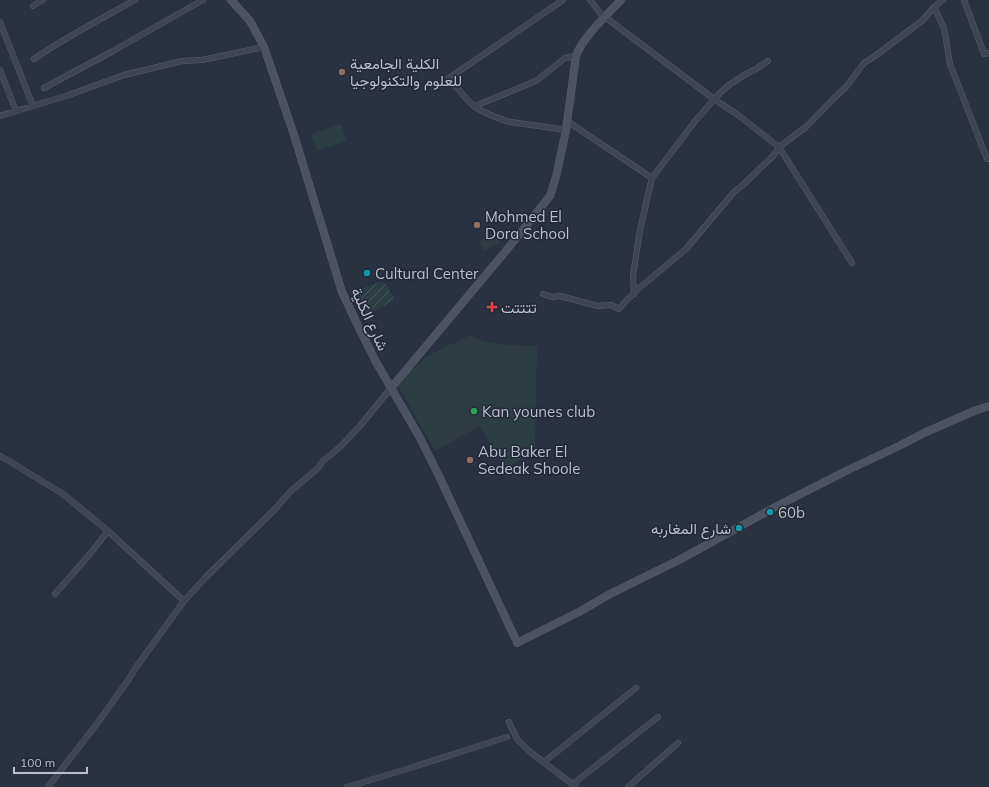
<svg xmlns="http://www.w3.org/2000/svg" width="989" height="787" font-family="Mulish,Vazirmatn,sans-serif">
  <defs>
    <pattern id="garden-furrows" width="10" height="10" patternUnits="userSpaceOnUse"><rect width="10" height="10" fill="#2d3e42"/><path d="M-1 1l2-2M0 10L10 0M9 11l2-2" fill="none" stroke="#4a585c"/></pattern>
  </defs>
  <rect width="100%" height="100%" fill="#2a3140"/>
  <!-- garden -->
  <path fill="url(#garden-furrows)" d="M381,282L386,284L394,299L393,301L367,315L357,290Z"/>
  <!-- pitch -->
  <path fill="#2d3e42" d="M341,124L347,141L317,151L311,134Z
    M494,233L500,242L484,251L479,242Z
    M470,335C491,347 514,345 537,346L535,447L506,470L480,426L435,451L397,385L401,375L423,362L421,360L451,343L452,345Z"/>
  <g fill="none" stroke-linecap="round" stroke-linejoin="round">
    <!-- street casing -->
    <g stroke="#595f6b" stroke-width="6">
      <path id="street" d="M563,0L449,78C456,86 467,101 475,107C483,112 501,120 511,122L566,130
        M590,0L604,18
        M964,0L984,54L989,53
        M33,6L43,0
        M934,7L944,28L950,64L987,159H989
        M605,17L714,99L738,115L779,147L852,263
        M0,22L33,106
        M34,59C66,37 101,19 135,0
        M0,70L16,111
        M44,88L113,51L203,0
        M475,106L536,81L565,58L576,56
        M0,116L66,96L124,75L182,61L202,60L264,47
        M567,121L652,178
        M543,294L552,297L560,296L598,306L611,305L619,309L624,303L638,289L686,249L734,192L744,184L774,155L779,147L806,127L834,98L846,87L864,63L875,56L923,20L934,7L943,0
        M634,294L633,276L640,230L652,178L696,120L720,93L729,85L746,74L756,69L768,61
        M0,456L9,461L63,494L108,531L184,601
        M55,594L90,554L108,531
        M509,722L517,739L529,751L576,787
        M544,762L636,688
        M573,784L658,717
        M48,787L99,721L129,679L137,666L184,601L206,577L274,510L291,491L318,468L323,461L340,447L359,427L391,388
        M347,787L407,769L507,737
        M628,787L678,743"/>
    </g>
    <!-- secondary casing -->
    <g stroke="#595f6b" stroke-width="8">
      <path id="secondary" d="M231,0L250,21L264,47L294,135L342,292L359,328L376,362L419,436L439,476L515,638
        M391,388L505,252L550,196L556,177L566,130L576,56C582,38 607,15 621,0
        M517,643L579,612L610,594L681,559L779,505L848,470L899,446L924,433L974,411L989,406"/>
    </g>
    <!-- street -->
    <use href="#street" stroke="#3e4450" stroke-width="5"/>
    <!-- secondary -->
    <use href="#secondary" stroke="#4d5263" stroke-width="7"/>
  </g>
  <!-- markers -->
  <g fill="#8d6e63" stroke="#232836" stroke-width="1.5">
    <circle cx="342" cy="72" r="4"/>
    <circle cx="477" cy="225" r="4"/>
    <circle cx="470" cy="460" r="4"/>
  </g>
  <g fill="#0f9aa8" stroke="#232836" stroke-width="1.5">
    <circle cx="367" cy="273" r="4"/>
    <circle cx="770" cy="512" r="4"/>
    <circle cx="739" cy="528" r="4"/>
  </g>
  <path fill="#e0444e" stroke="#232836" stroke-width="1.5" d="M490 301h4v4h4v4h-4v4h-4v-4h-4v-4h4z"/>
  <circle fill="#2e9e5b" stroke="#232836" stroke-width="1.5" cx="474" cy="411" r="4"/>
  <g text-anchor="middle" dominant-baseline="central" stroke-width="3" stroke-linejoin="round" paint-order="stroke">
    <!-- poi labels -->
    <g font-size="15" fill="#bbbfca" stroke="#232836" text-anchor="start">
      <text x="350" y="63">الكلية الجامعية<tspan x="350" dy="17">للعلوم والتكنولوجيا</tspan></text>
      <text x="485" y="216">Mohmed El<tspan x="485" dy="17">Dora School</tspan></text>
      <text x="375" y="273">Cultural Center</text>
      <text x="501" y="307">تتتتت</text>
      <text x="482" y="411">Kan younes club</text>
      <text x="478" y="451">Abu Baker El<tspan x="478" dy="17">Sedeak Shoole</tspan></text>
      <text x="778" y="512">60b</text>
      <text x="731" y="528" text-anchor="end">شارع المغاربه</text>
    </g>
    <!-- street labels -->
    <g font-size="15" fill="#bbbfca" stroke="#232836">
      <text transform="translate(370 319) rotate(65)">شارع الكلية</text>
    </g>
  </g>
  <!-- scale -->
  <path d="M14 767v6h73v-6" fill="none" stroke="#bbbfca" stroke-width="2"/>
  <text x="20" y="767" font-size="12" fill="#bbbfca" stroke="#232836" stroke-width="3" paint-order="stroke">100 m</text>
</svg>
